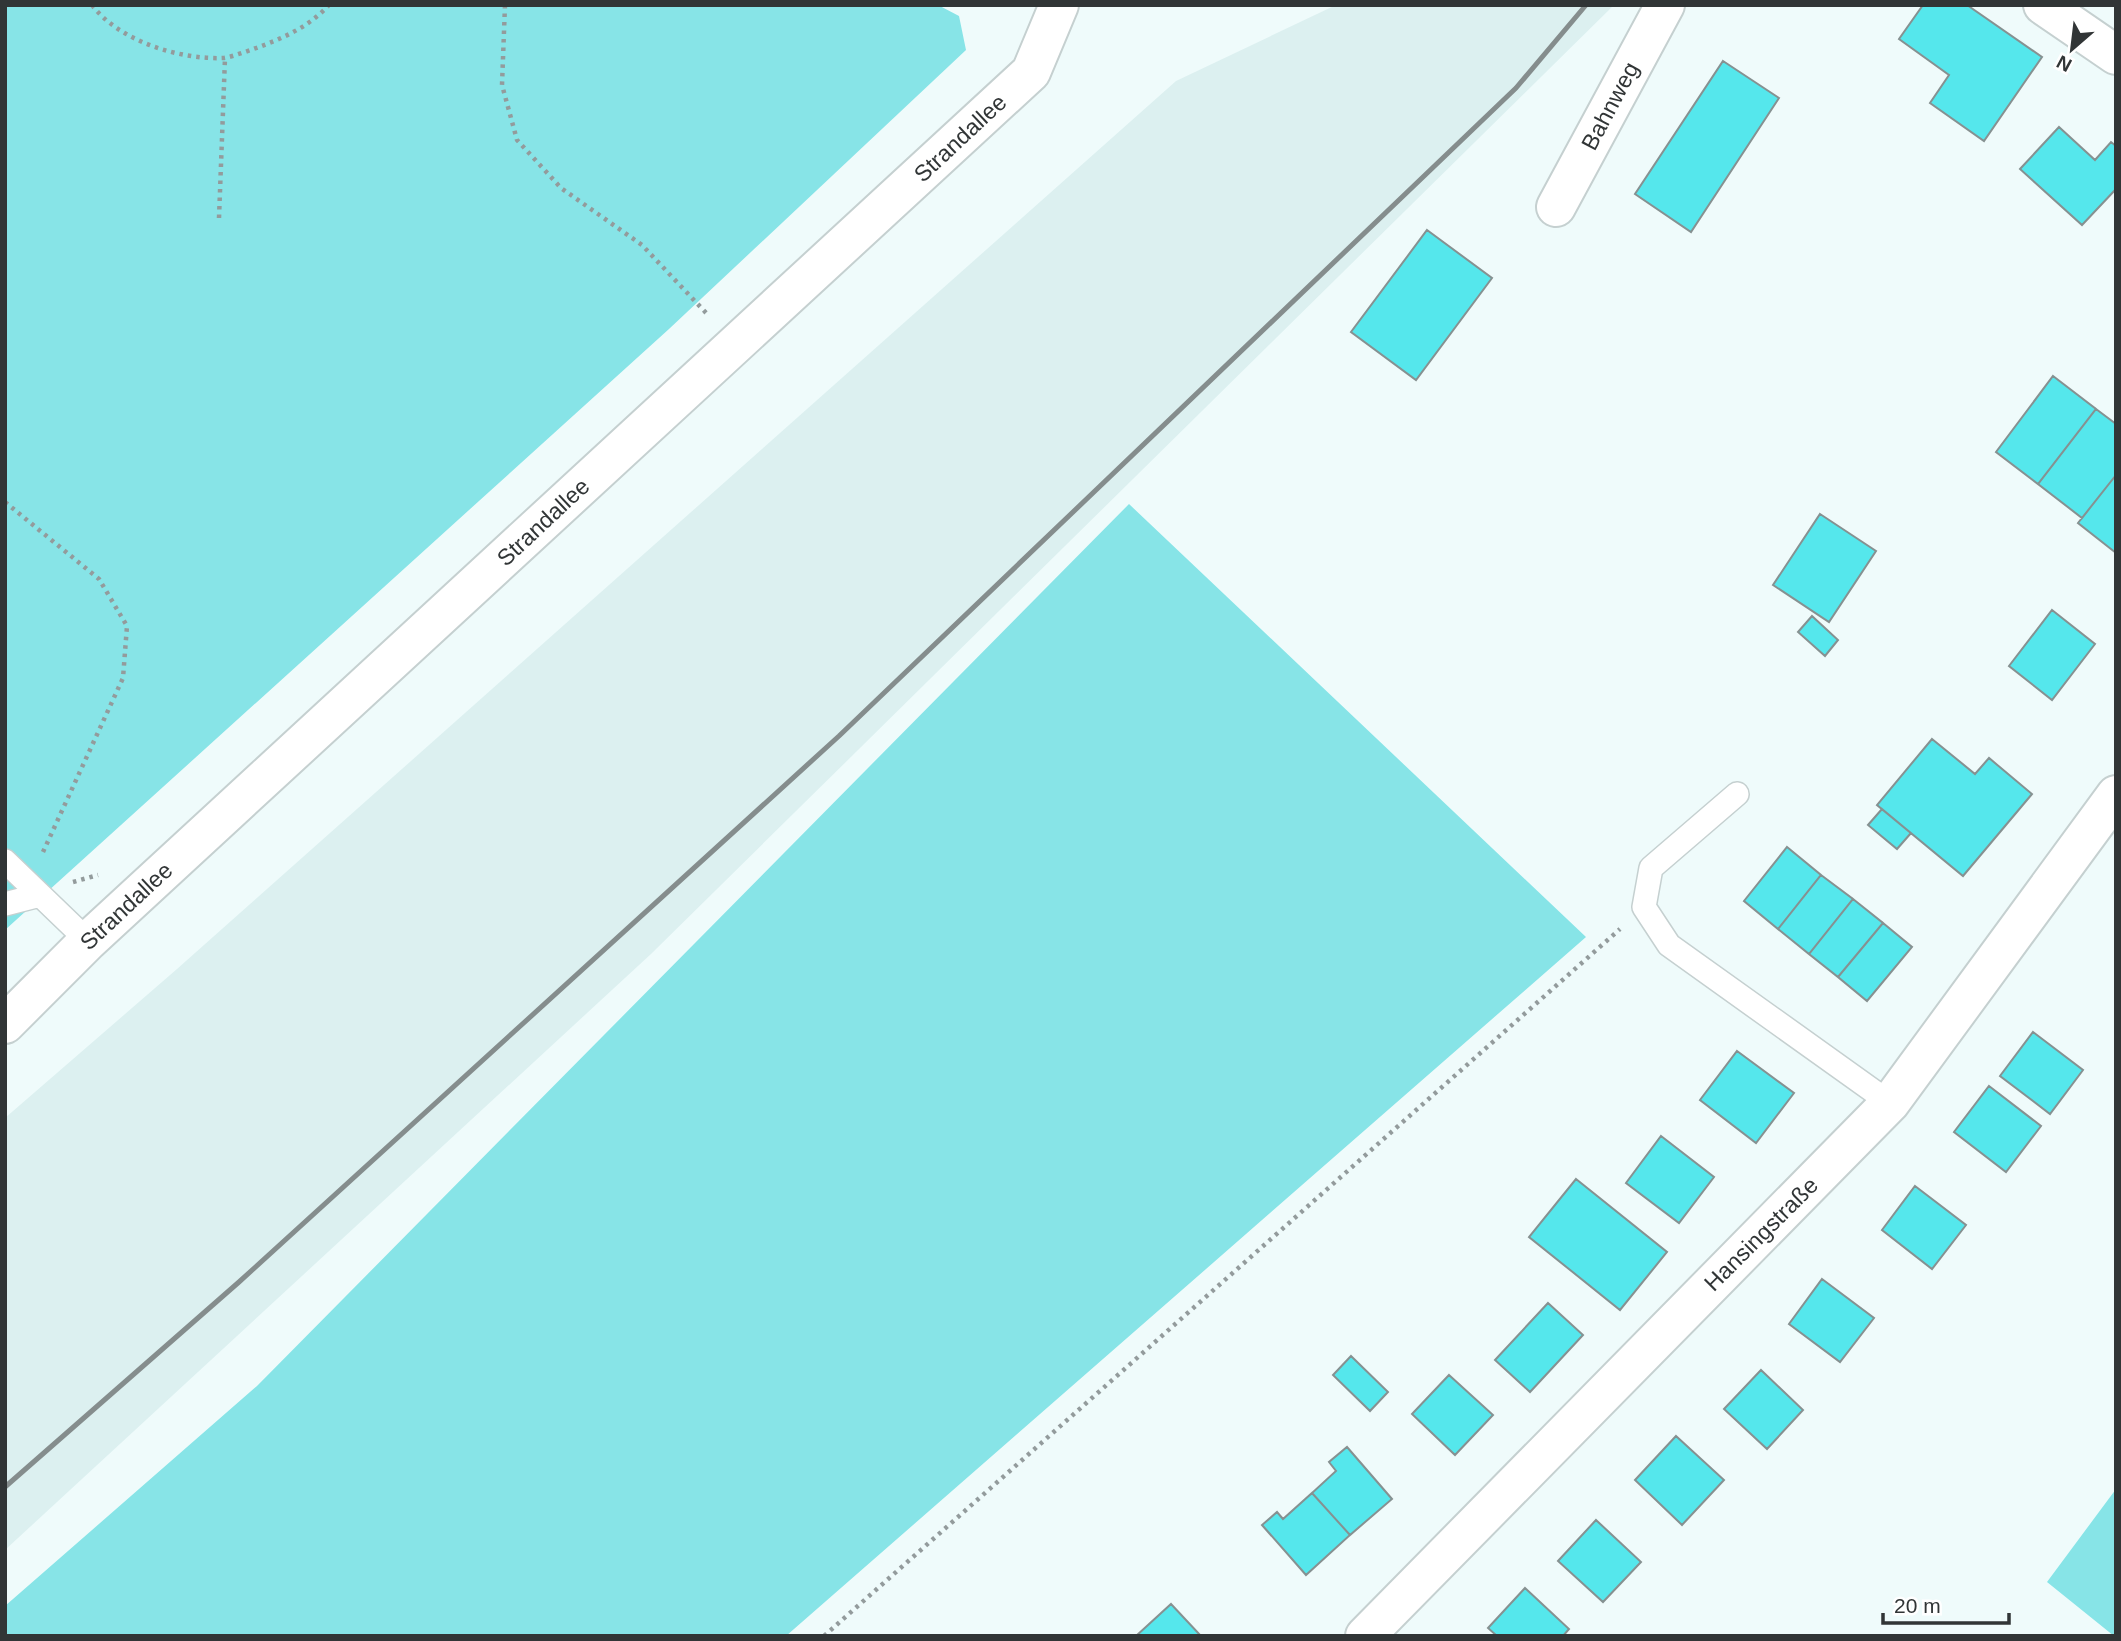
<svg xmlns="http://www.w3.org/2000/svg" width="2121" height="1641" font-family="Helvetica,sans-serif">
  <rect width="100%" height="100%" fill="#effbfb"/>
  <!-- built -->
  <path fill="#dcf0f0" d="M1336,5H1614L651,954L5,1550V1118L177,969L1176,81Z"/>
  <!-- green -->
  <path fill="#87e4e7" d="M5,5H938L959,16L966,50L669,329L5,930Z
    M1129,504L1586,937L786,1636H5V1606L257,1386Z
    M2116,1489V1636H2114L2047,1582Z"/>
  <!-- building -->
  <path fill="#55e7ec" stroke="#869191" stroke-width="2" d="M1923,5H1967L2042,57L1984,141L1930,103L1949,75L1899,39Z
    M1723,61L1779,98L1691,232L1635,194Z
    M2059,127L2095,160L2111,142L2116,146V189L2082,225L2020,169Z
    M1427,230L1492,278L1416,380L1351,332Z
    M2053,376L2096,409L2038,484L1996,452Z
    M2096,409L2116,424V475L2082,518L2038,484Z
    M2116,475V553L2078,523Z
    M1820,514L1876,551L1829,622L1773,585Z
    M2052,610L2095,644L2052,700L2009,666Z
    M1812,616L1838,640L1825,656L1798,632Z
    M1932,739L1975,774L1989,758L2032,794L1963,876L1877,805Z
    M1882,809L1911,833L1897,849L1868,825Z
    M1787,847L1821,875L1778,929L1744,901Z
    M1821,875L1853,899L1809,954L1778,929Z
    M1853,899L1883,923L1838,977L1809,954Z
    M1883,923L1912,947L1867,1001L1838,977Z
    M2033,1032L2083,1070L2050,1114L2000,1076Z
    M1737,1051L1794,1093L1756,1143L1700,1100Z
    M1989,1086L2041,1126L2006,1172L1954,1132Z
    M1661,1136L1714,1177L1679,1223L1626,1183Z
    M1576,1179L1667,1252L1620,1310L1529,1237Z
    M1915,1186L1966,1225L1932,1269L1882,1230Z
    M1822,1279L1874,1318L1840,1362L1789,1324Z
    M1548,1303L1583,1335L1530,1392L1495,1360Z
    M1351,1356L1388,1392L1370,1411L1333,1375Z
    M1761,1370L1803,1410L1767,1449L1724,1409Z
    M1449,1375L1493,1415L1455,1455L1412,1414Z
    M1676,1436L1724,1480L1682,1525L1635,1480Z
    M1347,1447L1392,1499L1350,1535L1312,1493L1336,1471L1329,1462Z
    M1312,1493L1350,1535L1306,1575L1262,1525L1277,1512L1283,1519Z
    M1596,1520L1641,1562L1603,1602L1558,1561Z
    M1525,1588L1569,1629L1563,1636H1497L1488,1628Z
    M1171,1604L1201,1636H1136Z"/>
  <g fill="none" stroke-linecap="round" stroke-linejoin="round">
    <!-- lane casing -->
    <g stroke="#c5d0d0" stroke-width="26">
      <path id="lane" d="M1737,794L1651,868L1644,907L1669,945L1890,1103
        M5,861L88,941
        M5,904L40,895"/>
    </g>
    <!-- street casing -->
    <g stroke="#c5d0d0" stroke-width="42">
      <path id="street" d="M1556,207L1665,5
        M5,1024L88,941L1031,72L1059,5"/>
    </g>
    <!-- secondary casing -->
    <g stroke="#c5d0d0" stroke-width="42">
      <path id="secondary" d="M2043,5L2116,55
        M1365,1636L1890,1103L2116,795"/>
    </g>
    <!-- path -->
    <path stroke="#939b9c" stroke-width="4.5" stroke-dasharray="3.5 5" stroke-linecap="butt" d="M92,5C119,41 180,60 224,58C231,57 238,54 245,52C276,41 306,30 329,5
      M505,5L502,85L517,140L561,188L642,245L709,316
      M219,218L225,58
      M5,502L99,579L127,626L123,678L43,852
      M73,882L98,875
      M824,1636L1620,929"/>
    <!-- lane -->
    <use href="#lane" stroke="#fff" stroke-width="23"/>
    <!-- street -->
    <use href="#street" stroke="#fff" stroke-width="38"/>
    <!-- secondary -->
    <use href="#secondary" stroke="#fff" stroke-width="38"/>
    <!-- rail -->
    <path stroke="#858d8d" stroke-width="5" d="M5,1487L239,1282L839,736L1516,88L1586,5"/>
  </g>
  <g text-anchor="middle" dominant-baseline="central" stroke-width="5" stroke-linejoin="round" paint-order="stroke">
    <!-- street labels -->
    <g font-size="23" fill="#313536" stroke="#fff">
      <text transform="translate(1610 106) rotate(-62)">Bahnweg</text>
      <text transform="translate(960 138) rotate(-43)">Strandallee</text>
      <text transform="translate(543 522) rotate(-43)">Strandallee</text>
      <text transform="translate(126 906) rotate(-43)">Strandallee</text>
      <text transform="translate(1761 1234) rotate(-45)">Hansingstraße</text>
    </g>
  </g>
  <!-- border -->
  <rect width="2121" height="1641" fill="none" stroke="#313536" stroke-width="14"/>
  <!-- north arrow -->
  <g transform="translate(2072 49) rotate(208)" stroke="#ffffff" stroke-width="5" paint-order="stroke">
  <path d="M0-5L12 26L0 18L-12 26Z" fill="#313536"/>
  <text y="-10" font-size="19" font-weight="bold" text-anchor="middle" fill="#313536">N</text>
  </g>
  <!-- scale -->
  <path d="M1883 1613v10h126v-10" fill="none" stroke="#313536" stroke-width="3.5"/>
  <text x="1894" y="1613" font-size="21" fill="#313536" stroke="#ffffff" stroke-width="5" paint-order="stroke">20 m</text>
</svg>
